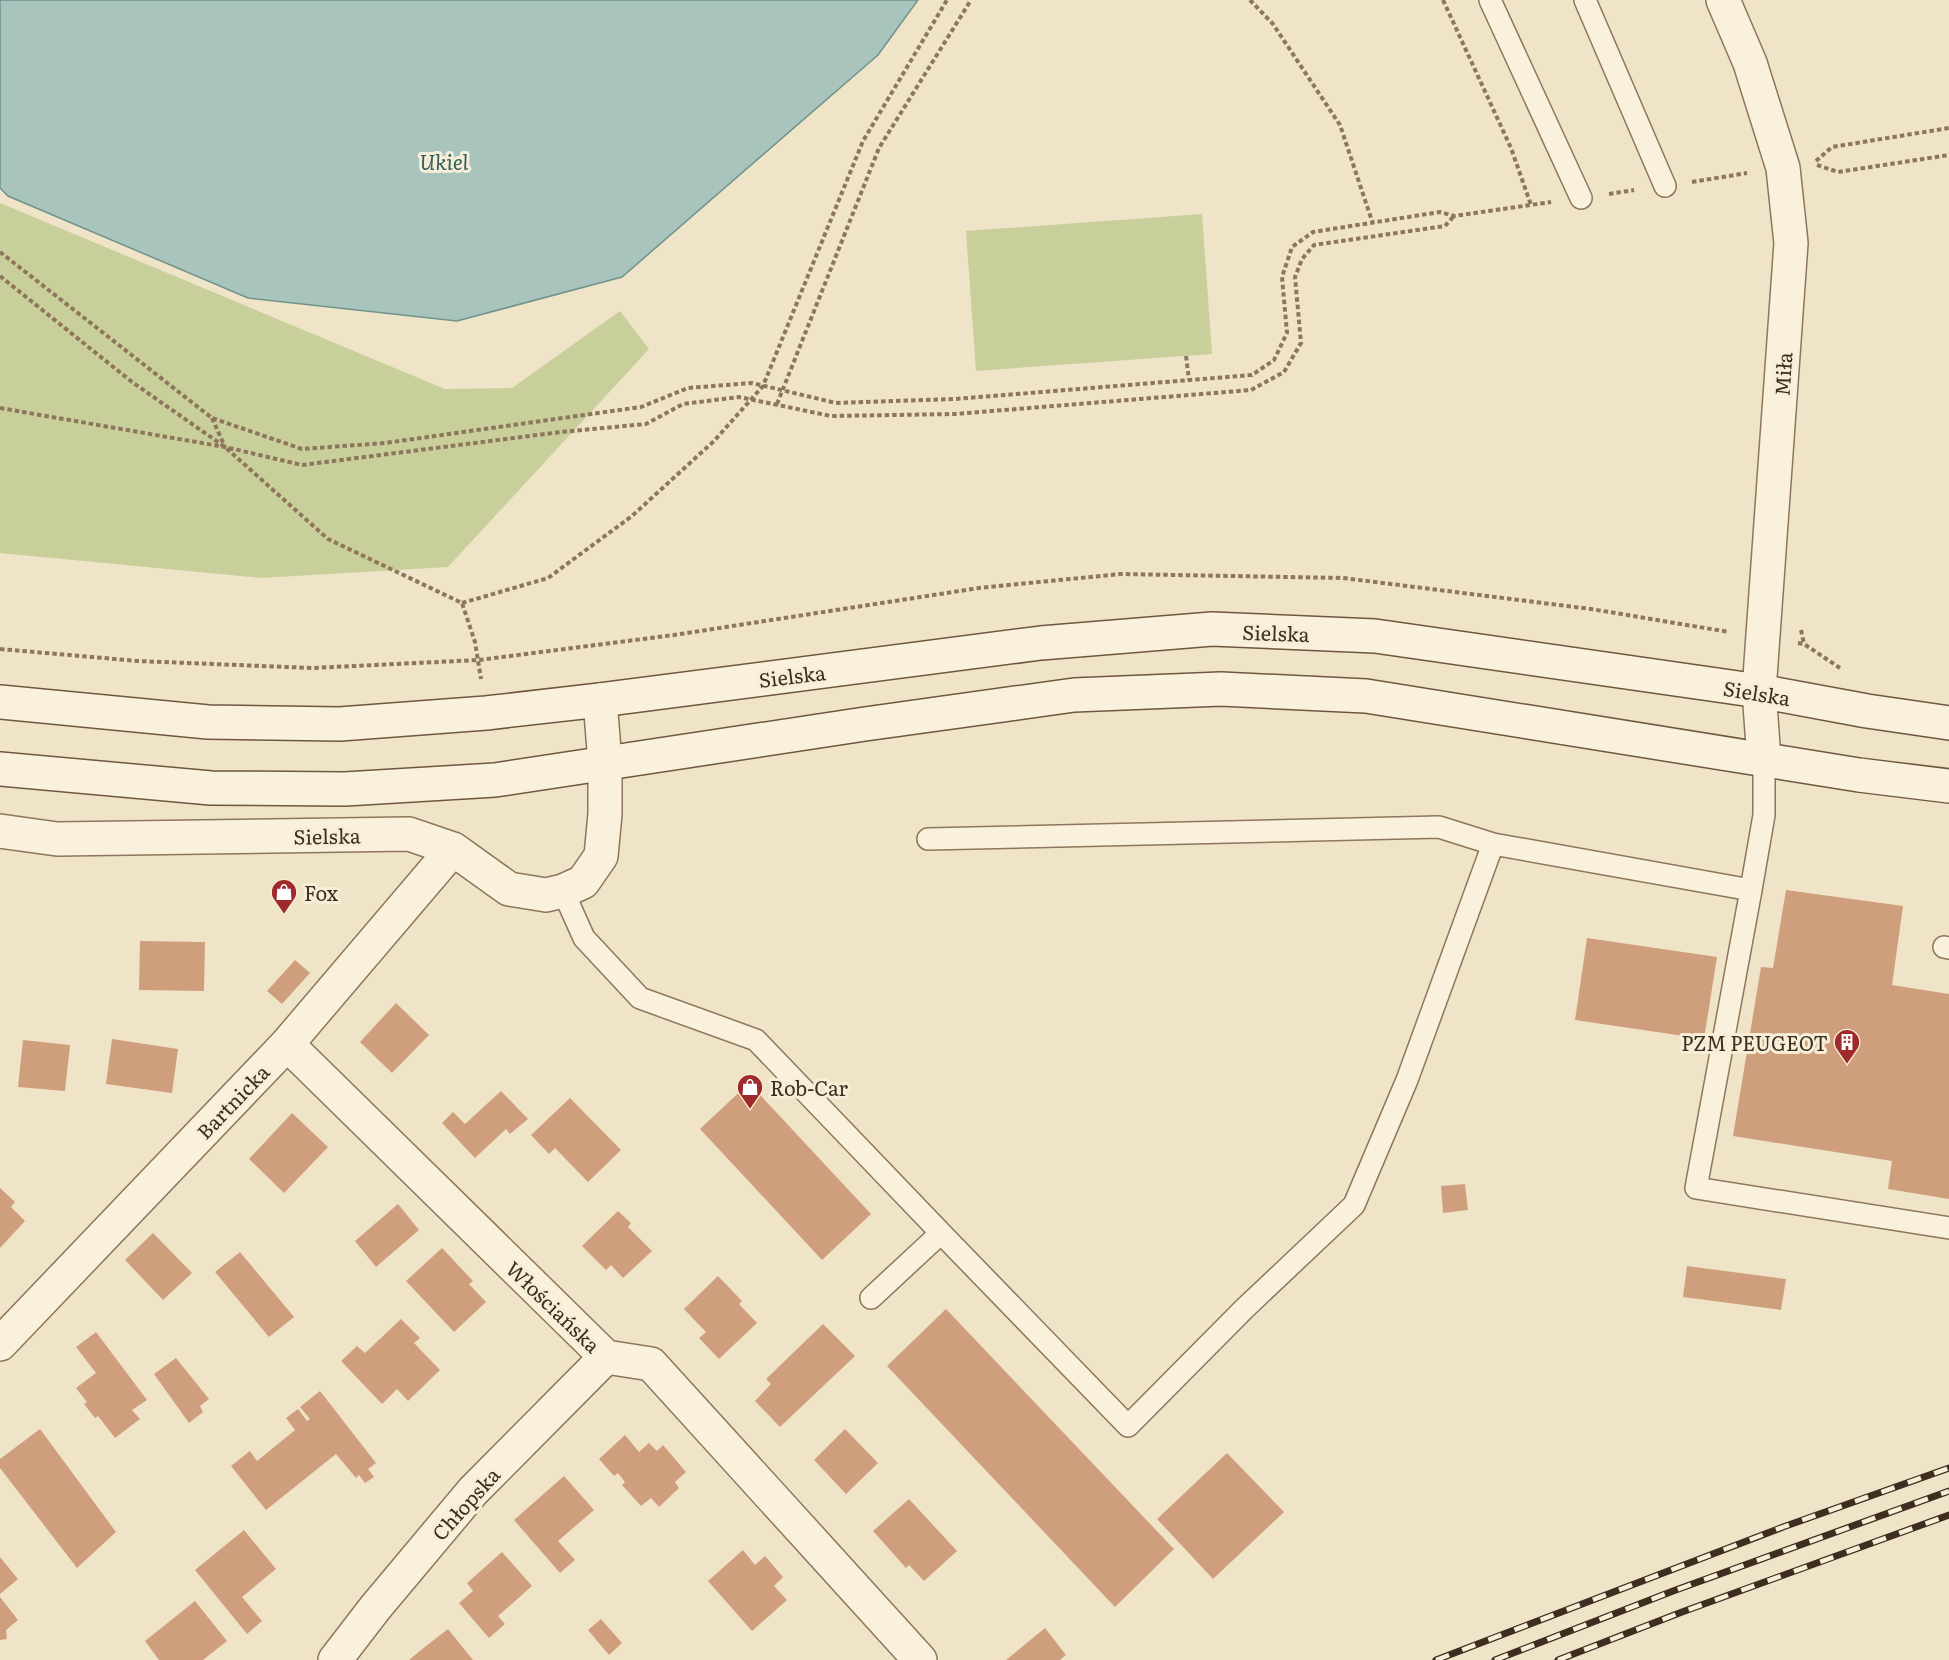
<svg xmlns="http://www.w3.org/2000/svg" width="1949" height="1660" font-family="Literata,serif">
  <rect width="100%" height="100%" fill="#f0e4c8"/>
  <!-- green -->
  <path fill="#c9cf9b" d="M0,203L445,389L512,388L620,311L649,349L448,567L261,578L0,553Z
    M1202,214L1212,354L976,371L966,231Z"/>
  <!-- water -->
  <path fill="#a9c4bc" stroke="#6f938a" stroke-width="1.5" d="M0,0H918L878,55L622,277L457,321L248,298L8,196L0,188Z"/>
  <!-- building -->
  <path fill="#cf9f7d" d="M1786,890L1903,906L1892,985L1949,994V1199L1888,1189L1892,1161L1733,1136L1761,967L1773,968Z
    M1587,938L1717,957L1704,1039L1575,1020Z
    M140,941L205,942L204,991L139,990Z
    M295,960L310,973L282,1004L267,991Z
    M396,1003L429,1035L392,1073L360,1042Z
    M112,1039L178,1049L172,1093L106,1084Z
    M23,1040L70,1045L65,1091L18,1087Z
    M749,1083L871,1214L822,1260L700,1129Z
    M501,1091L528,1119L510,1134L506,1129L475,1158L442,1123L453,1112L465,1124Z
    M570,1098L621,1150L588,1182L555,1148L549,1154L531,1135Z
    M292,1113L328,1147L284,1193L249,1159Z
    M1465,1184L1468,1210L1443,1213L1441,1186Z
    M0,1188L15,1202L11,1207L25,1221L0,1248Z
    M398,1204L419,1230L376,1267L355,1241Z
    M618,1211L631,1223L628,1227L652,1251L623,1278L611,1265L606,1270L582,1246Z
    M153,1233L192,1273L163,1300L125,1260Z
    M442,1248L473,1281L469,1284L486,1302L454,1332L406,1281Z
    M240,1252L294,1317L269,1337L215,1272Z
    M1687,1266L1786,1279L1781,1310L1683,1297Z
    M718,1276L742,1301L739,1304L757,1323L719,1359L699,1338L706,1332L684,1309Z
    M946,1309L1174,1549L1115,1607L887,1366Z
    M401,1319L420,1338L414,1343L440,1370L408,1401L397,1389L382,1404L341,1361L357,1346L365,1353Z
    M823,1324L855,1356L780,1427L755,1401L771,1384L766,1379Z
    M96,1332L147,1400L132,1410L140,1419L115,1438L98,1416L95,1418L84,1404L87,1402L76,1388L96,1373L76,1347Z
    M176,1358L209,1399L200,1406L203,1412L189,1423L154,1374Z
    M320,1391L376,1463L368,1469L374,1477L365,1483L359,1475L356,1478L336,1454L266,1510L231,1466L250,1451L257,1461L295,1430L286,1418L298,1409L307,1421L310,1419L300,1407Z
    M40,1429L116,1532L77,1568L0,1468V1459Z
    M845,1429L878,1463L846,1494L814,1460Z
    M625,1435L639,1452L649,1443L657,1451L663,1445L686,1472L675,1482L679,1488L659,1507L651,1498L641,1506L622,1485L625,1482L618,1473L614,1476L599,1459Z
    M1227,1453L1284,1512L1213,1579L1157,1519Z
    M564,1476L594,1510L558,1541L575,1560L560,1573L514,1520Z
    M909,1499L957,1551L924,1581L909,1565L906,1568L873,1531Z
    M244,1530L276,1569L242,1597L262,1621L247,1634L195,1570Z
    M743,1550L755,1565L765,1556L783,1577L774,1586L787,1600L752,1631L708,1581Z
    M502,1552L532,1586L498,1616L505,1624L489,1638L459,1603L473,1591L467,1583Z
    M0,1557L18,1579L0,1594Z
    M0,1597L18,1620L6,1630L7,1639L0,1640Z
    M195,1601L227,1641L203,1660H159L145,1641Z
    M601,1619L622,1643L609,1655L588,1630Z
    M1045,1628L1066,1655L1060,1660H1006Z
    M448,1629L473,1660H409L421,1650Z"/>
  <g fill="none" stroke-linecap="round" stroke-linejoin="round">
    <!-- service casing -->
    <g stroke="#8d765c" stroke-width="24">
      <path id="service" d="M1490,0L1581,198
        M1585,0L1665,186
        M928,839L1439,827L1493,844
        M1751,890L1764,815V759
        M563,891L584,938L640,998L756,1040L941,1233L871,1298
        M1944,947L1949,948
        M941,1233L1128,1426L1244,1309L1354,1205L1407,1080L1493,844L1751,890L1696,1188L1949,1228"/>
    </g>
    <!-- minor casing -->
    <g stroke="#8d765c" stroke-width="36">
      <path id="minor" d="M1723,0L1750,63L1783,168L1791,243L1759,691L1764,759
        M0,831L57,839L409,834L453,849L509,889L546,895L563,891L583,882L601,856L605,814V763L600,700
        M287,1044L606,1357L651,1364L920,1660
        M0,1344L287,1044L453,849
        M335,1660L375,1608L473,1491L606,1357"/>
    </g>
    <!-- secondary casing -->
    <g stroke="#6f573f" stroke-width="36">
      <path id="secondary" d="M0,702L208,722L340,724L486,713L600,700L1041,643L1212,629L1375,636L1759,691L1867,711L1949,723
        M0,769L211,788L345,789L495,780L865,724L1074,695L1221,689L1366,696L1859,775L1949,786"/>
    </g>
    <!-- path -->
    <path stroke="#8d765c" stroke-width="4" stroke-dasharray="4.5 3" stroke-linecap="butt" d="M1250,0L1273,24L1340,125L1372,221
      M1443,0L1511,148L1531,205
      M1816,161L1832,147L1949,128
      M1817,165L1838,172L1949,155
      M1692,182L1747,173
      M1609,194L1634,190
      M0,252L212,418L302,449L385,443L641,407L688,388L752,383L836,403L955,399L1252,375L1274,360L1287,333L1282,277L1292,247L1313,232L1440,212L1454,216L1551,202
      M0,276L132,382L225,447L328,539L462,603L475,642L481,679
      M1186,356L1189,380
      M777,404L879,148L971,0
      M0,408L225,447L302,465L561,432L646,424L683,404L739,397L831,416L955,414L1251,390L1284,372L1301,343L1295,277L1302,259L1314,245L1445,226L1454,216
      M212,418L225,447
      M462,603L548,578L632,516L714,441L763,386L863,141L947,0
      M1801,630L1804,644
      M1798,643L1804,644L1840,668
      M0,649L138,661L312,668L479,660L674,635L979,588L1120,574L1343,578L1591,609L1729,632"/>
    <!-- service -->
    <use href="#service" stroke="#faf1dc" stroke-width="21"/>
    <!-- minor -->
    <use href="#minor" stroke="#faf1dc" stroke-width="33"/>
    <!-- secondary -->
    <use href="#secondary" stroke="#faf1dc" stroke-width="33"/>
    <!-- rail casing -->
    <g stroke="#3d2e20" stroke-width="7">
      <path id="rail" d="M1436,1660L1783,1527L1949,1468
        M1495,1660L1673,1591L1949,1491
        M1558,1660L1682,1612L1949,1515"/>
    </g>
    <!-- rail -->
    <use href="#rail" stroke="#f7eed8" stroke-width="4.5" stroke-dasharray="14" stroke-linecap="butt"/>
  </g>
  <!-- icons -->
  <defs>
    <g id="shop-pin" transform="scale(1.35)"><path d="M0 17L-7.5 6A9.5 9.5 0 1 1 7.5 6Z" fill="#9e2a2b" stroke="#f7eed8"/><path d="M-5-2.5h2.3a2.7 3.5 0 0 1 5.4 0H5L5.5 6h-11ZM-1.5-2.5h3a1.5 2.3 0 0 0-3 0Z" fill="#fff"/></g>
    <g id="building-pin" transform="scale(1.35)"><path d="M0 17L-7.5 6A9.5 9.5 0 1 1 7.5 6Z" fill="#9e2a2b" stroke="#f7eed8"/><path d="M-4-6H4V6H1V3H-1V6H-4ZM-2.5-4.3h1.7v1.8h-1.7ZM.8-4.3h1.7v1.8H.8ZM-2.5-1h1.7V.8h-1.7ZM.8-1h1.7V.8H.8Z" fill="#fff"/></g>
  </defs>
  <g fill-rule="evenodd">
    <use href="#shop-pin" x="284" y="892"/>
    <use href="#building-pin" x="1847" y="1042"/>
    <use href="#shop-pin" x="750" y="1087"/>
  </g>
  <g text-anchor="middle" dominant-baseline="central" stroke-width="6" stroke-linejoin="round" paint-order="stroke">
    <!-- street labels -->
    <g font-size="20" fill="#3d2e20" stroke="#f7eed8">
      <text transform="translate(1782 374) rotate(-86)">Miła</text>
      <text transform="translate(1276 632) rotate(2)">Sielska</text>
      <text transform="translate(792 675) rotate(-7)">Sielska</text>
      <text transform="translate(1757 692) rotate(9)">Sielska</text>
      <text transform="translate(327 835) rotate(-1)">Sielska</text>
      <text transform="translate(232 1101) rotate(-46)">Bartnicka</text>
      <text transform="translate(554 1306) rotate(44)">Włościańska</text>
      <text transform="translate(465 1503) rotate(-48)">Chłopska</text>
    </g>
    <!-- poi labels -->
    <g font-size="20" fill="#3d2e20" stroke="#f7eed8" text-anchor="start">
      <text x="304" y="892">Fox</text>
      <text x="1828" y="1042" text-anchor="end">PZM PEUGEOT</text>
      <text x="770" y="1087">Rob-Car</text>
    </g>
    <!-- water labels -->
    <g font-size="21" font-style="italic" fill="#2f5d5a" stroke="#f7eed8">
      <text x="444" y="160">Ukiel</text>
    </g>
  </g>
</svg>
